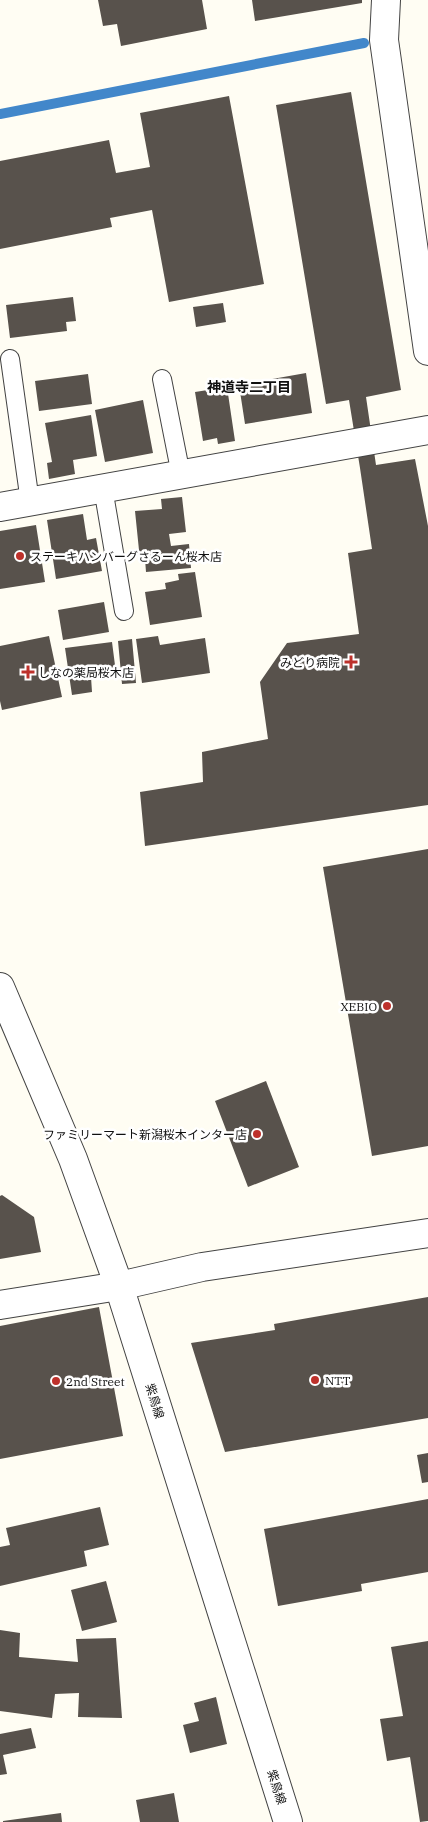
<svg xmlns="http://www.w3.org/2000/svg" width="428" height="1822" font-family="'IBM Plex Serif','Noto Sans JP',serif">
  <rect width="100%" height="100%" fill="#fffdf3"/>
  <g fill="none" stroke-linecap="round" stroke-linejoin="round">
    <!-- stream -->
    <path stroke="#4287ca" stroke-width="10" d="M0,114L364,43"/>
  </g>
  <!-- building -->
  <path fill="#58524c" d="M98,0H202L207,29L121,46L117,24L103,26Z
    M252,0H362V3L255,21Z
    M351,92L401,390L366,397L376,465L415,459L428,526V805L145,846L140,792L203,782L202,752L268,739L260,682L287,643L359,634L348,553L372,549L360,468L349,400L326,404L276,105Z
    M229,96L264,284L169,302L152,210L110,218L112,227L0,249V161L109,140L116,173L150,167L140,113Z
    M73,297L76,321L66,322L67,331L10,338L6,305Z
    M223,303L226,322L196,327L193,307Z
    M306,373L312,413L245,424L239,385Z
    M88,374L92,404L39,411L35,381Z
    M227,387L235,441L218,444L217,438L203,441L195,392Z
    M143,400L153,453L105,462L95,410Z
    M91,415L97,456L73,460L75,474L49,479L47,463L52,462L45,423Z
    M182,497L186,532L169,534L171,546L189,544L191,568L146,572L145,559L140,560L135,511L162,509L161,499Z
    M83,514L87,540L96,538L102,571L56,579L47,520Z
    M36,525L45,582L0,589V531Z
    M195,572L202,617L150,625L145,592L166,589L165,583L179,580L178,574Z
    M104,602L109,632L63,640L58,610Z
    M49,636L62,697L2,710L0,701V646Z
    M158,636L160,645L205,638L210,673L142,683L136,639Z
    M132,639L136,683L122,684L118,641Z
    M112,642L116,673L91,677L92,692L72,695L65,648Z
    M428,849V1146L372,1156L323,867Z
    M266,1081L299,1167L248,1187L215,1101Z
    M2,1195L34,1217L41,1252L0,1259V1196Z
    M428,1297V1418L225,1452L191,1343L275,1330L274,1324Z
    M99,1307L123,1436L0,1459V1326Z
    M428,1453V1482L422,1483L417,1455Z
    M428,1499V1572L361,1584L362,1591L278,1606L264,1529Z
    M100,1507L109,1545L84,1551L87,1566L0,1586V1547L10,1545L6,1528Z
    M106,1581L117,1622L82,1631L71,1590Z
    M0,1630L20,1633L19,1657L78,1662L76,1639L116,1638L122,1718L78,1717L79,1693L55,1694L52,1718L0,1711Z
    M428,1641V1821L420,1822L410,1757L387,1761L380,1719L403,1716L391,1647Z
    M216,1697L227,1744L190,1753L183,1725L199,1721L194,1703Z
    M31,1728L36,1748L3,1755L7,1774L0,1775V1734Z
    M174,1793L179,1822H140L136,1800Z
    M61,1813L62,1822H3V1821Z"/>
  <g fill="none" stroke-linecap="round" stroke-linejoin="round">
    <!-- service casing -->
    <g stroke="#434343" stroke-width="20">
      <path id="service" d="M10,359L30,502
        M162,379L181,475
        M103,488L124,611"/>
    </g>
    <!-- minor casing -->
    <g stroke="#434343" stroke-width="30">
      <path id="minor" d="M386,0L384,40L428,351
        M0,507L428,430
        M0,1305L119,1286L202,1267L428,1233"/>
    </g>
    <!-- tertiary casing -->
    <g stroke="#434343" stroke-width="30">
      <path id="tertiary" d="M0,987L73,1159L119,1286L288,1822"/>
    </g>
    <!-- service -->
    <use href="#service" stroke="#fff" stroke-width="18"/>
    <!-- minor -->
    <use href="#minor" stroke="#fff" stroke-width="28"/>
    <!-- tertiary -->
    <use href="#tertiary" stroke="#fff" stroke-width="28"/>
  </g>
  <!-- markers -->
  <g fill="#bd312b" stroke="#fff" stroke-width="2">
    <circle cx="20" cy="556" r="5"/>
    <path d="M348.5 654.5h5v5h5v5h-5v5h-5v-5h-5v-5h5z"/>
    <path d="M25.5 664.5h5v5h5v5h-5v5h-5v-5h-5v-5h5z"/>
    <circle cx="387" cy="1006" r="5"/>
    <circle cx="257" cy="1134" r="5"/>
    <circle cx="315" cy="1380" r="5"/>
    <circle cx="56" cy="1381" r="5"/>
  </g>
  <g text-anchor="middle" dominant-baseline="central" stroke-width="5" stroke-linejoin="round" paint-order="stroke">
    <!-- poi labels -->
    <g font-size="12" fill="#101010" stroke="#fff" text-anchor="start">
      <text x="30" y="556">ステーキハンバーグさるーん桜木店</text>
      <text x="340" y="662" text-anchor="end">みどり病院</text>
      <text x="38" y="672">しなの薬局桜木店</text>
      <text x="377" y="1006" text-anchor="end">XEBIO</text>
      <text x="247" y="1134" text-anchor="end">ファミリーマート新潟桜木インター店</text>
      <text x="325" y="1380">NTT</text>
      <text x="66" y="1381">2nd Street</text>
    </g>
    <!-- street labels -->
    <g font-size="12" fill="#101010" stroke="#fff">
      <text transform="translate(155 1401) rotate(73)">紫鳥線</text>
      <text transform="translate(277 1787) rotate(72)">紫鳥線</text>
    </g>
    <!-- neighbourhood labels -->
    <g font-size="14" font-weight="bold" fill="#101010" stroke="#fff">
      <text x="249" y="387">神道寺二丁目</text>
    </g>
  </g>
</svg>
